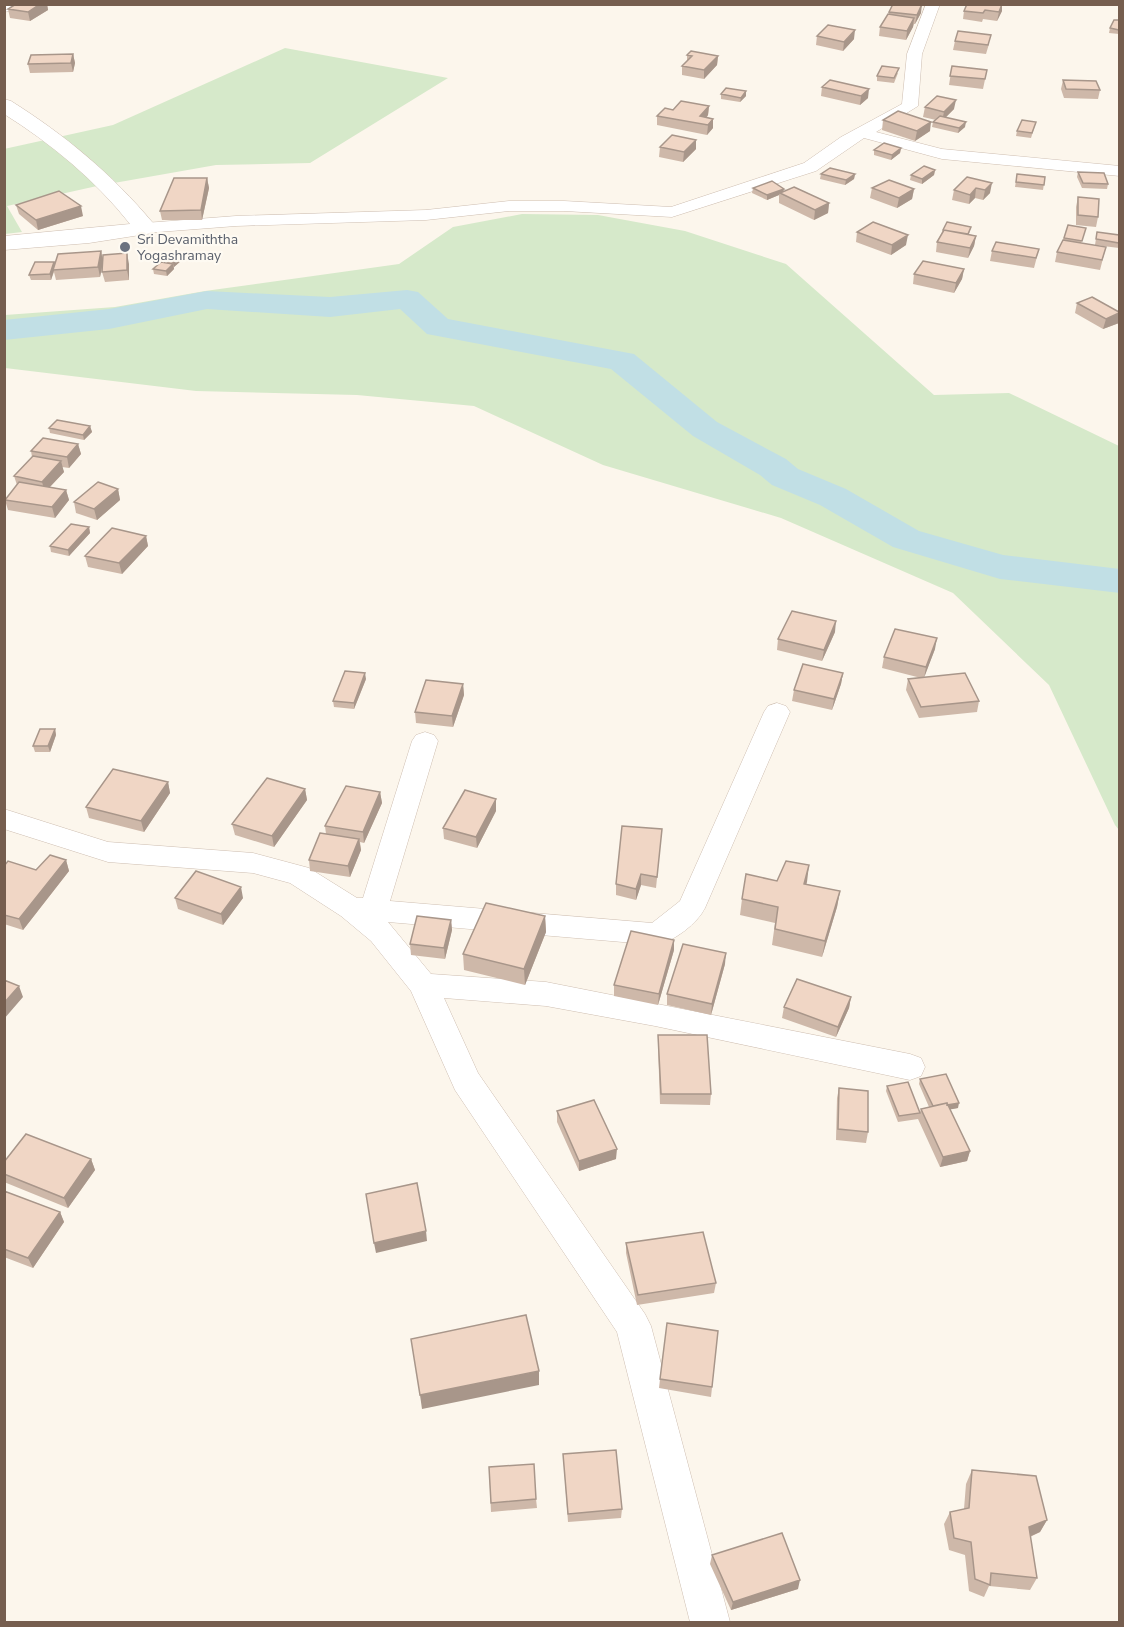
<svg xmlns="http://www.w3.org/2000/svg" width="1124" height="1627" font-family="'Nunito Sans',sans-serif">
  <rect width="100%" height="100%" fill="#fcf6ec"/>
  <!-- green -->
  <path fill="#d6e9ca" d="M285,48L448,78L310,163L216,165L97,186L7,206L22,232L5,234L4,149L113,125Z
    M522,214L598,215L685,231L786,264L934,395L1009,393L1119,446V830L1115,825L1049,685L953,593L781,518L603,465L474,406L357,395L196,391L5,368V315L115,307L205,291L399,264L453,227Z"/>
  <g fill="none" stroke-linecap="round" stroke-linejoin="round">
    <!-- river -->
    <path fill="#c1dfe5" fill-rule="evenodd" d="M407,290L418,292L448,319L634,354L717,422L786,459L798,469L846,489L919,531L1003,555L1120,569V593L1000,579L893,547L820,505L772,485L760,475L693,436L611,369L427,334L400,309L330,317L207,309L109,329L4,340V320L109,309L207,291L330,297Z"/>
    <!-- minor casing -->
    <g stroke="#cebeb1" stroke-width="1">
      <path id="minor" d="M926,4H940L922,54L918,106L876,132L942,149L1120,166V176L942,159L864,138L816,171L672,217L564,211H509L426,220L236,226L145,233L139,232L136,228L139,224L145,223L236,216L426,210L509,201H564L671,207L804,163L841,137L902,104L907,54Z
        M777,703L786,706L790,712L705,908C697,924 675,940 658,945L388,922L431,974L546,982L910,1054L921,1058L925,1067L921,1076L910,1080L655,1026L546,1006L444,998L478,1073L645,1314L651,1326L730,1622H690L617,1332L455,1090L411,991L371,941L341,916L290,883L253,873L108,862L4,829V809L108,842L253,853L309,868L357,898H363L412,741L416,735L425,732L434,735L438,741L390,901L652,923L680,901L764,712L768,706Z"/>
    </g>
    <!-- tertiary casing -->
    <g stroke="#cebeb1" stroke-width="1">
      <path id="tertiary" d="M4,4H15L10,11L4,12Z
        M4,99L11,101C65,135 112,174 153,223L156,228L153,233L89,243L4,250V236L130,224C95,180 52,144 4,114Z"/>
    </g>
    <!-- minor -->
    <use href="#minor" fill="#fff" fill-rule="evenodd"/>
    <!-- tertiary -->
    <use href="#tertiary" fill="#fff" fill-rule="evenodd"/>
  </g>
  <!-- wall -->
  <path fill="#ceb8a9" d="M16,4H47L48,10L30,21L10,18L8,9Z
    M967,4L1002,11L997,21L983,19L982,22L963,19L964,11Z
    M1102,4H1118L1117,6Z
    M889,12L921,13L915,24H914L913,27L906,40L879,36L880,27L889,14Z
    M1119,20V34L1109,33L1110,28Z
    M817,36L854,39L843,51L816,45Z
    M955,41L989,44L986,54L953,50Z
    M73,54L75,63L73,72L30,73L28,64Z
    M687,55L718,56L717,65L704,79L682,75V66L687,61Z
    M952,66L987,70L983,89L949,85Z
    M898,73L894,83L877,81V76Z
    M1063,80L1100,90L1098,99L1064,98L1061,89Z
    M822,87L868,98L860,105L821,96Z
    M746,91V96L740,102L721,99V94Z
    M709,106L708,115L707,117L713,119V128L707,135L657,125V116L673,110Z
    M925,107L954,109L946,117L965,127L958,133L932,127L933,122L936,120L923,117Z
    M883,120L930,131L915,141L882,130Z
    M1036,122L1031,138L1016,136L1017,131Z
    M660,147L696,149L683,162L659,157Z
    M901,148L900,153L891,160L874,155V150Z
    M935,170L934,175L922,184L910,180L911,175Z
    M1078,172L1108,184L1107,189L1082,188L1077,177Z
    M821,174H855L854,179L845,185L820,179Z
    M1017,174L1045,177L1043,190L1015,187Z
    M967,177L990,193L983,200L975,198L969,204L952,200L954,190Z
    M207,178L209,188L202,220H162L160,211Z
    M753,188L783,191L829,203L828,213L814,220L779,203V195L767,200L752,193Z
    M872,188L914,189L912,199L897,208L870,198Z
    M1078,197L1098,217L1096,227L1076,225V207Z
    M16,205L83,216L38,230L19,214Z
    M1068,225L1086,228L1081,243L1106,247L1100,270L1055,262L1057,252L1063,240Z
    M971,227L969,234L976,236L974,246L968,258L936,252L937,242L943,230Z
    M857,232L906,245L891,255L856,242Z
    M1097,232L1119,235V248L1095,245Z
    M1039,249L1034,268L990,261L992,251Z
    M101,251L103,260L129,264V280L105,282L102,272L103,264L100,277L56,280L54,272L51,280H31L29,275L54,262L55,265Z
    M181,255L182,260L174,267V269L167,276L154,274L153,269L163,263V259Z
    M964,269L962,279L954,293L913,284L914,274Z
    M1077,303L1119,323L1103,329L1075,313Z
    M90,426L92,432L84,440L50,433L49,428Z
    M78,444L81,454L69,468L62,467L64,472L50,487L66,490L69,500L55,518L8,510L5,500L17,485L14,476L32,457L31,451Z
    M118,489L120,500L97,520L76,513L74,502Z
    M89,527L90,533L69,556L51,552L50,546Z
    M146,536L148,546L122,574L88,567L85,556Z
    M835,632L822,661L777,650L778,639Z
    M935,649L924,677L979,701L977,712L919,718L906,690L908,679L921,678L882,668L884,657Z
    M843,673L841,684L832,710L792,701L794,690Z
    M366,679L354,709L334,707L333,701Z
    M463,684L464,695L453,727L416,723L415,712Z
    M55,729L56,735L50,752H35L33,746Z
    M168,782L170,793L144,832L89,818L86,807Z
    M305,789L307,800L274,847L235,835L232,824Z
    M380,792L382,803L364,843L360,842L361,850L350,877L310,871L309,860L326,834L325,826Z
    M496,811L477,848L444,839L443,828Z
    M662,829L656,888L641,885L636,900L616,895V884Z
    M66,860L69,871L23,930L4,924V866L36,870Z
    M777,881L806,884L840,891L837,907L822,957L772,945L775,923L740,915L742,899Z
    M175,898H243L223,925L178,909Z
    M545,916L546,932L525,985L464,970L463,954Z
    M451,920L452,930L445,959L411,955L410,944Z
    M674,950L658,1005L614,996V985Z
    M725,964L711,1015L667,1005V994Z
    M851,997L849,1008L836,1037L782,1018L784,1007Z
    M658,1035L711,1094L710,1105L660,1104L658,1046Z
    M920,1079L958,1108L950,1109L970,1151L967,1161L940,1167L918,1119L898,1122L886,1091L887,1086L920,1112L921,1109L929,1107L919,1084Z
    M839,1088L868,1132L866,1143L836,1140L837,1098Z
    M557,1111L616,1159L579,1171L557,1122Z
    M91,1159L95,1170L68,1208L4,1182V1162Z
    M4,1191L60,1212L64,1222L33,1268L4,1257Z
    M626,1243L716,1283L714,1293L637,1305L626,1253Z
    M718,1331L711,1397L659,1388L660,1379Z
    M563,1454L622,1509L621,1518L568,1522Z
    M489,1467L536,1499L537,1508L491,1512Z
    M972,1470L1047,1520L1040,1532L1030,1537L1037,1578L1030,1590L989,1586L984,1597L969,1591L965,1555L949,1550L944,1524L950,1512L964,1509L966,1484Z
    M712,1555L798,1589L731,1610L710,1564Z"/>
  <!-- shaded-wall -->
  <path fill="#a8968a" d="M40,4H47L48,10L30,21L28,12Z
    M922,4L921,13L915,24L917,15Z
    M1002,4V11L997,21L999,12Z
    M914,18L913,27L906,40L907,31Z
    M855,30L854,39L843,51L844,42Z
    M73,54L75,63L73,72L71,63Z
    M718,56L717,65L704,79V70Z
    M869,89L868,98L860,105L861,96Z
    M746,91V96L740,102L741,98Z
    M956,100L954,109L942,121L944,112Z
    M709,106L708,115L701,124L700,116Z
    M713,119V128L707,135L708,125Z
    M931,122L930,131L915,141L917,131Z
    M966,122L965,127L958,133L959,128Z
    M696,140V149L683,162L684,152Z
    M901,148L900,153L891,160L892,155Z
    M935,170L934,175L922,184V179Z
    M855,174L854,179L845,185L846,180Z
    M207,178L209,188L202,220L201,210Z
    M992,183L990,193L983,200L985,190Z
    M976,188L975,198L969,204L970,195Z
    M784,189L783,194L780,193L779,195L767,200V195Z
    M914,189L912,199L897,208L899,198Z
    M829,203L828,213L814,220L815,210Z
    M81,206L83,216L38,230L36,220Z
    M908,235L906,245L891,255L892,245Z
    M976,236L974,246L968,258L970,248Z
    M101,251L103,262L100,277L98,267Z
    M127,253L129,264V280L127,270Z
    M181,255L182,260L174,267L173,262Z
    M54,262L55,267L51,280L50,274Z
    M173,264L174,269L167,276L166,271Z
    M964,269L962,279L954,293L956,283Z
    M1119,313V323L1103,329L1106,319Z
    M90,426L92,432L84,440L83,435Z
    M78,444L81,454L69,468L67,457Z
    M61,461L64,472L45,492L42,482Z
    M118,489L120,500L97,520L94,509Z
    M66,490L69,500L55,518L52,507Z
    M89,527L90,533L69,556L68,550Z
    M146,536L148,546L122,574L119,563Z
    M836,621L835,632L822,661L824,650Z
    M937,638L935,649L924,678L926,667Z
    M365,673L366,679L354,709V703Z
    M843,673L841,684L832,710L834,699Z
    M463,684L464,695L453,727L452,716Z
    M55,729L56,735L50,752L48,746Z
    M168,782L170,793L144,832L141,821Z
    M305,789L307,800L274,847L272,836Z
    M380,792L382,803L364,843L363,832Z
    M496,799V811L477,848L476,837Z
    M359,839L361,850L350,877L348,866Z
    M66,860L69,871L23,930L19,919Z
    M809,865L807,882L802,900L804,884Z
    M641,874V885L636,900V889Z
    M241,887L243,898L223,925L221,914Z
    M840,891L837,907L822,957L825,941Z
    M545,916L546,932L525,985L524,969Z
    M451,920L452,930L445,959L444,948Z
    M674,940V950L658,1005L659,994Z
    M726,953L725,964L711,1015L712,1004Z
    M19,986L23,997L4,1019V1003Z
    M851,997L849,1008L836,1037L838,1027Z
    M959,1103L958,1108L932,1113L933,1107Z
    M617,1149L616,1159L579,1171V1161Z
    M970,1151L967,1161L940,1167L943,1157Z
    M91,1159L95,1170L68,1208L64,1198Z
    M60,1212L64,1222L33,1268L28,1258Z
    M426,1231L427,1241L376,1253L374,1243Z
    M539,1371V1385L422,1409L420,1395Z
    M1047,1520L1040,1532L1022,1540L1029,1527Z
    M800,1580L798,1589L731,1610L733,1602Z"/>
  <!-- building -->
  <path fill="#f0d6c5" stroke="#a8968a" stroke-width="1.5" d="M16,4H40L28,12L8,9Z
    M893,4H922L917,15L889,12Z
    M967,4H1002L999,12L985,10L983,13L964,11Z
    M888,14L914,18L907,31L880,27Z
    M1114,20H1119V30L1110,28Z
    M828,25L855,30L844,42L817,36Z
    M958,31L991,35L988,45L955,41Z
    M691,51L718,56L704,70L682,66L692,56L687,55Z
    M73,54L71,63L28,64L31,55Z
    M882,66L899,68L894,78L877,76Z
    M952,66L987,70L985,79L950,76Z
    M830,80L869,89L861,96L822,87Z
    M1063,80L1096,81L1100,90L1066,89Z
    M726,88L746,91L741,98L721,94Z
    M937,96L956,100L944,112L925,107Z
    M681,101L709,106L700,116L713,119L708,125L657,116L665,108L673,110Z
    M898,111L931,122L917,131L883,120Z
    M940,116L966,122L959,128L933,122Z
    M1022,120L1036,122L1032,133L1017,131Z
    M672,135L696,140L684,152L660,147Z
    M884,143L901,148L892,155L874,150Z
    M924,166L935,170L922,179L911,175Z
    M830,168L855,174L846,180L821,174Z
    M1078,172L1104,173L1108,184L1083,183Z
    M1017,174L1045,177L1044,185L1016,182Z
    M967,177L992,183L985,190L976,188L970,195L954,190Z
    M174,178H207L201,210L160,211Z
    M889,180L914,189L899,198L872,188Z
    M772,181L784,189L767,195L753,188Z
    M794,187L829,203L815,210L780,193Z
    M59,191L81,206L36,220L16,205Z
    M1078,197L1099,199L1098,217L1078,215Z
    M873,222L908,235L892,245L857,232Z
    M947,222L971,227L968,234L943,230Z
    M1068,225L1086,228L1082,241L1064,238Z
    M944,230L976,236L970,248L937,242Z
    M1097,232L1119,235V243L1096,239Z
    M1063,240L1106,247L1102,260L1057,252Z
    M996,242L1039,249L1036,258L992,251Z
    M101,251L98,267L53,270L58,254Z
    M127,253V270L102,272L103,255Z
    M170,253L181,255L173,262L163,259Z
    M923,261L964,269L956,283L914,274Z
    M35,262H54L50,274L29,275Z
    M161,262L173,264L166,271L153,269Z
    M1092,297L1119,312V313L1106,319L1077,303Z
    M57,420L90,426L83,435L49,428Z
    M43,438L78,444L67,457L31,451Z
    M33,456L61,461L42,482L14,476Z
    M19,482L66,490L52,507L5,500Z
    M98,482L118,489L94,509L74,502Z
    M71,524L89,527L68,550L50,546Z
    M112,528L146,536L119,563L85,556Z
    M792,611L836,621L824,650L778,639Z
    M895,629L937,638L926,667L884,657Z
    M803,664L843,673L834,699L794,690Z
    M345,671L365,673L354,703L333,701Z
    M965,673L979,701L921,707L908,679Z
    M426,680L463,684L452,716L415,712Z
    M40,729H55L48,746H33Z
    M113,769L168,782L141,821L86,807Z
    M267,778L305,789L272,836L232,824Z
    M346,786L380,792L363,832L325,826Z
    M465,790L496,799L476,837L443,828Z
    M622,826L662,829L657,877L641,874L636,889L616,884Z
    M320,833L359,839L348,866L309,860Z
    M50,855L66,860L19,919L4,915V866L8,861L36,870Z
    M786,861L809,865L804,884L840,891L825,941L775,929L778,907L742,899L746,874L777,881Z
    M196,871L241,887L221,914L175,898Z
    M486,903L545,916L524,969L463,954Z
    M417,916L451,920L444,948L410,944Z
    M631,931L674,940L659,994L614,985Z
    M683,944L726,953L712,1004L667,994Z
    M797,979L851,997L838,1027L784,1007Z
    M4,980L19,986L4,1003Z
    M658,1035H707L711,1094H661Z
    M946,1074L959,1103L947,1105V1103L933,1106L920,1079Z
    M908,1082L920,1113L899,1116L887,1086Z
    M839,1088L868,1091V1132L838,1129Z
    M594,1100L617,1149L579,1161L557,1111Z
    M947,1103L970,1151L943,1157L921,1109Z
    M26,1134L91,1159L64,1198L4,1174V1162Z
    M417,1183L426,1231L374,1243L366,1194Z
    M4,1191L60,1212L28,1258L4,1249Z
    M703,1232L716,1283L638,1295L626,1243Z
    M526,1315L539,1371L420,1395L411,1339Z
    M667,1323L718,1331L712,1387L660,1379Z
    M616,1450L622,1509L568,1514L563,1454Z
    M534,1464L536,1499L491,1503L489,1467Z
    M972,1470L1036,1476L1047,1520L1029,1527L1037,1578L991,1573L990,1585L975,1579L971,1542L954,1538L950,1512L969,1508Z
    M782,1533L800,1580L733,1602L712,1555Z"/>
  <!-- markers -->
  <circle fill="#6b7280" stroke="#fefaf2" stroke-width="2" cx="125" cy="247" r="6"/>
  <g text-anchor="middle" dominant-baseline="central" stroke-width="4.5" stroke-linejoin="round" paint-order="stroke">
    <!-- far-worship labels -->
    <g font-size="14" fill="#5b616d" stroke="#fefaf2" text-anchor="start">
      <text x="137" y="239">Sri Devamiththa<tspan x="137" dy="16">Yogashramay</tspan></text>
    </g>
  </g>
  <!-- border -->
  <rect width="1124" height="1627" fill="none" stroke="#765e4f" stroke-width="12"/>
</svg>
